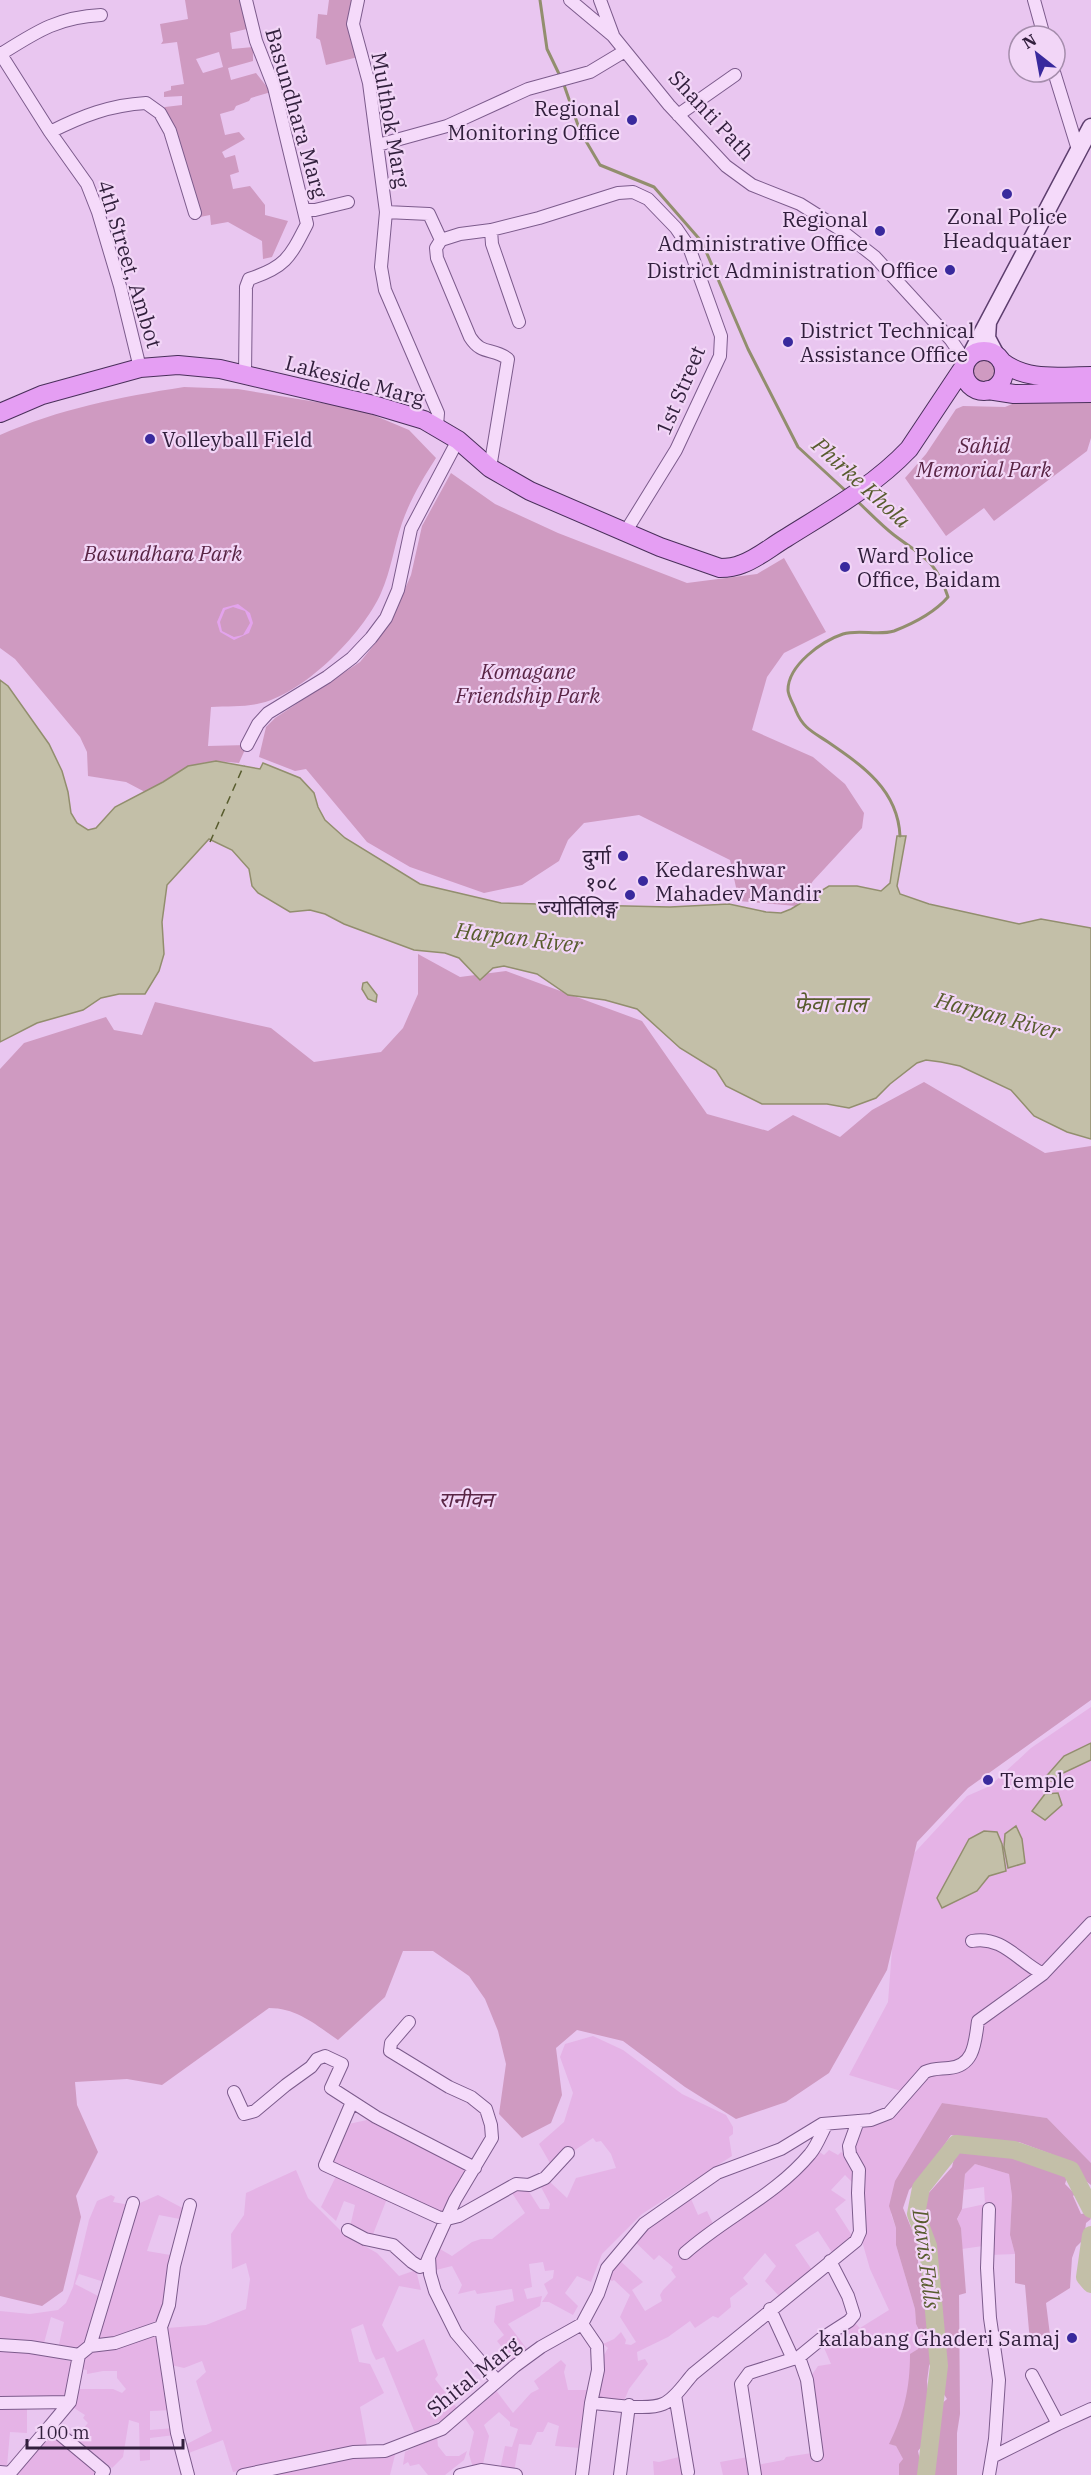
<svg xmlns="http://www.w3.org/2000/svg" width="1091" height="2475" font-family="'IBM Plex Serif','Noto Sans Devanagari',serif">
  <rect width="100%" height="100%" fill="#e9c6f0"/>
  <!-- farmland -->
  <path fill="#e5b3e6" d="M1091,1707V2163L1047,2118L942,2103L891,2214L896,2228V2245L915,2309L916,2324L923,2338L918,2349L910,2355V2378L906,2405L890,2444L896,2446L903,2459L899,2475H757V2465L784,2460L786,2457L812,2453L813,2459H822L811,2376L818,2366L831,2364L822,2343L854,2322L860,2328L889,2310L870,2269L862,2241L860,2194L866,2170L852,2152L864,2125L914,2095L849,2075L888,2002L893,1936L905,1863L967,1796L990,1786L1031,1748Z
    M593,2036L623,2050L682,2094L726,2115L733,2127V2134L729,2137L732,2156L642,2214L602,2254L591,2282L577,2276L565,2293L578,2306L573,2315L549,2302H542L548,2293L544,2284L553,2278L554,2270L545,2271L543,2262L529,2264L532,2287L524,2289L527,2299L542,2296L540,2306L508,2324L527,2349L511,2359L497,2341L504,2335L494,2322L496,2306L514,2301L512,2289L477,2294L475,2290L458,2294L462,2285L452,2266L436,2270L433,2260L440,2249L452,2256L472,2242L481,2239H492L525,2213L512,2193L523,2189L528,2190L540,2209H549L550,2204L541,2187L550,2182L567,2198L576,2178L616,2168L611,2154L601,2141L596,2142L593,2138L554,2164L550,2163L539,2144L564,2122L573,2093L560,2057L565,2044Z
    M367,2120L398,2133L467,2169L442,2217L326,2164L344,2125Z
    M815,2149L824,2155L829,2150L838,2155L841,2152L848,2156L859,2168L856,2186L845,2175L831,2190L846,2200L835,2209L853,2237L833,2254L818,2231L795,2245L812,2270L780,2297L765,2281L776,2266L765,2253L743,2278L748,2284L730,2298L731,2307L718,2318L713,2316L695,2328L690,2321L668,2337L637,2352L638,2361L645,2359L648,2364L629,2389L624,2401L595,2400L604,2355L608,2348L603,2344L614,2339L621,2332L626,2340L625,2344L631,2345L636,2342L620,2317L630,2295L614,2280L612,2281L604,2277L616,2257L643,2282L632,2290L645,2311L662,2301L660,2295L663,2290L676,2277L671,2270L673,2267L659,2255L654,2260L632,2239L689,2194L698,2215L707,2211L714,2226Z
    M975,2164L1009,2174L1012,2196L1010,2235L1015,2254L990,2255L983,2246L962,2249L961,2228L957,2220L962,2209L985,2204L984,2187L964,2190L965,2174Z
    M296,2170L308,2198L345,2235L377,2253L399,2276L416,2270L421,2290L399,2286L382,2325L397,2352L424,2339L438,2375L435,2379L457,2408L447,2418L415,2433L384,2357L376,2360L372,2352L363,2324L351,2329L359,2362L370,2364L384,2393L360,2407L367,2446L233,2472L223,2440L186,2454L183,2446L212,2431L196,2381L206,2372L202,2361L184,2368L171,2365L167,2328L206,2325L246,2309L250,2279L246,2263L232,2269L231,2234L244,2215L246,2193Z
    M337,2174L388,2196L372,2237L350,2227L355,2205L344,2201L336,2221L321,2207Z
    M111,2195L115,2197L113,2202L130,2205L104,2282L79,2274L75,2284L100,2297L86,2346L72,2353L58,2349L64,2322L51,2317L44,2343L0,2339V2311L30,2314L58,2310L66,2303L73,2287L89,2220L97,2201Z
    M158,2195L188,2211L185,2220L159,2215L147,2251L176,2256L159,2320L109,2340L97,2341L128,2232L140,2203Z
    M158,2333L173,2410L150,2411V2430L174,2428L175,2435L150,2438V2460L140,2461L139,2423L129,2420L123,2457L112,2468L75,2438L88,2423L83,2418L85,2415L71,2406L78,2389H113L122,2393L126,2389L117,2378V2371H103L87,2374V2370L81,2369L83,2357L91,2351Z
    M0,2349H30L72,2362L69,2396L0,2400Z
    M561,2360L566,2365L564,2372L568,2390H589L580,2448L555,2446L559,2426L548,2422L543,2432H537L531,2445L519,2444L514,2472L500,2470L505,2446L512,2447L518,2429L510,2426V2422L499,2412L484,2425L489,2436L482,2469L473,2468L469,2454L474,2432L464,2417L495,2389L513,2413L531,2393L539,2389L534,2381Z
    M27,2406V2433L10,2432L7,2466H0V2407Z
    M52,2431L98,2470L94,2475H16Z
    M437,2436L438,2446L446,2456H459L467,2451L464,2460L445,2475H428L419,2464L410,2466L408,2462L403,2465L405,2452Z
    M396,2451L390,2475H267L331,2461L387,2456Z
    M683,2456L686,2475H654L653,2461L659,2462Z
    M748,2457L750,2475H723L720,2462Z"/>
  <!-- green -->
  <path fill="#cf9ac1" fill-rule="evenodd" d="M185,0H244L251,28L230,33L232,49L253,47V61L228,68L231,80L256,73L271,92L251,98L249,101L236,106L234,110L220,114L225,135L239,132L245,139L222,152L225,158L235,155L239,172L230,175L233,189L250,186L265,205V215L288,221L272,257L263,259L262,241L228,222L211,225L210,215L200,217L160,113L165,107L182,105V96L164,97V92L171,90V86L184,84L177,42L161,44L163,41L160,24L188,19ZM219,52L223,67L203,73L196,59Z
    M329,0H356L358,57L326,65L320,40L316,38L318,14L327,15Z
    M971 372a12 12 0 1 1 24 0a12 12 0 1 1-24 0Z
    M184,387L238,389L359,409L409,430L436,458C423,478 410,500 402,523C394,546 391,571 381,593C363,634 302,696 257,704C243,707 226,706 211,707L208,746L247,745L239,763C189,758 186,770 145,792L126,782L88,776L87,752L80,737L15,659L0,648V435C59,409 120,397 184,387Z
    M1017,402L1091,403V438L1087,451L994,521L984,508L946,536L905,478L926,454L956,409L963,406L1005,407Z
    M451,473L495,504L558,533L687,583L757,574L784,558L826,632L784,653L767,677L752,730L813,757L845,784L864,813L862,828L813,881L796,906L739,901L730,860L639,815L584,823L568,840L559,861L522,885L484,893L410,867L367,842L306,769L295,771L259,757L266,727L275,718L360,662L373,646L395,612L411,575L422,526Z
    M418,954L460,977L506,971L642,1021L707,1114L768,1131L793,1115L840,1137L872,1110L924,1082L1045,1153L1091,1146V1700L968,1788L917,1842L887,1970L829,2073L786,2102L736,2119L685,2087L623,2041L577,2030L556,2048L562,2095L551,2123L522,2138L499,2114L506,2064L498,2031L485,1999L469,1976L433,1951H403L385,1997L338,2040C316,2025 297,2008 269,2008L162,2085L127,2079L75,2082L77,2105L98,2152L76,2196L81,2217L63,2291L42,2306L0,2296V1069L24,1043L106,1017L114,1030L142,1035L155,1002L271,1028L314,1062L381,1052L403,1028L418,994Z
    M942,2103L1047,2118L1091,2163V2185L1051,2154L1019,2142L977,2141L951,2135L925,2174L909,2190L903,2208L919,2247L918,2262L927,2289L929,2309L927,2316L936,2351L929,2366L927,2381L931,2426L925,2442L918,2451L923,2475H899V2464L903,2459L896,2446L889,2444C904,2414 910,2388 910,2354L918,2349L923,2338L916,2324L915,2309L896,2245V2228L889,2206L895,2181Z
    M959,2148L974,2149L977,2153L989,2151L1003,2155L1011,2153L1043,2161L1058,2170L1065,2169L1068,2174L1065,2184L1075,2194L1073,2196L1081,2214L1087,2213L1091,2219L1086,2223L1084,2239L1076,2247L1072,2258L1070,2288L1046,2303L1050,2335L1030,2342L1025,2285L1015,2283V2254L1010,2235L1012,2196L1009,2174L975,2164L965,2174L962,2209L957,2219L961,2228L966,2293L959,2295L960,2414L957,2433V2475H932C934,2451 939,2430 939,2406L947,2399L938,2385L944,2356L939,2332L941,2321L937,2303L940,2280L936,2250L923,2206L927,2195L952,2167L955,2154Z"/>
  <!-- sand -->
  <path fill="#e3a3ec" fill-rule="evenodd" d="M238,604L250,613L253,623L249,633L234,640L220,632L217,622L223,608ZM233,607L245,611L250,623L243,635L234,637L222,631L220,622L225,610Z"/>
  <!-- water -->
  <path fill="#c3bfa8" stroke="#928e6e" stroke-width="1.5" d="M0,680L8,686L49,744L62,771L68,792L71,813L77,823L88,830L96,828L115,807L163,782L188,766L216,761L260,769L263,763L300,778L314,793L318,807L325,820L345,838L420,884L501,903L670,907L729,904L766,912L781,913L791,909L829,886H857L881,891L890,883L897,836H906L897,886L900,894L929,904L1019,924L1041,919L1091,928V1139L1067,1132L1034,1116L1011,1090L960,1066L941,1062L926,1060L917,1063L890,1084L876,1098L849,1108L827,1104H762L726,1086L716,1070L680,1048L637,1009L605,1000L568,995L537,974L504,966L493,968L480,980L459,958L445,953L414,950L344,924L325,914L310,910L290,912L258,893L252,886L249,869L232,850L209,839L167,885L162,922L164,954L159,971L145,994H119L101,998L83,1010L37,1023L0,1042Z
    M367,982L377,995L376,1002L368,999L362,989L363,983Z
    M1091,1743V1760L1061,1774V1783L1043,1780L1064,1756Z
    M1058,1793L1062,1805L1045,1820L1032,1811L1045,1794Z
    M1016,1826L1022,1839L1025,1863L1008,1868L1004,1847L1005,1834Z
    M984,1831L997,1832L1002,1844L1006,1871L989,1876L977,1891L942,1908L937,1898L969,1839Z"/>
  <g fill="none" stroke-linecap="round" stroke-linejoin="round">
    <!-- stream -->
    <path stroke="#928e6e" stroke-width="3" d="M540,0L547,49L560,76
      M563,82L580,131L600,165L654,187L702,242L748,349L798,447L847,492
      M856,500C869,512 881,525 894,535C923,557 936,560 948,597C935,612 912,624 894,631C878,636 859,629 843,634C822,641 788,665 788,690C788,696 794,705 796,711C803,728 813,732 828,742C863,766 898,790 900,836"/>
    <!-- river -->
    <path stroke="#c3bfa8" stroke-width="18" d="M1091,2235L1085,2277L1091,2284
      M926,2475L939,2366L928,2246L916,2214L921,2188L956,2144L1014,2150L1071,2170L1091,2209"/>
    <!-- ferry -->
    <path stroke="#585c2e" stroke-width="1.5" stroke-dasharray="8 6" stroke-linecap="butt" d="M210,842L244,765"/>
    <!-- minor casing -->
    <g stroke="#7c5b8c" stroke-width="14">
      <path id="minor" d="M358,0L353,24L369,83L386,212L429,214L441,240
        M570,0L613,36L669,105L726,166L752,185L800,204L838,228L875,257L951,340L966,362
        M600,0L613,35
        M1034,0L1044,36
        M0,53L50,132L87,184L98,212L120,286L140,368
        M1,54C36,32 58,17 101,15
        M1054,72L1079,153
        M678,115L735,75
        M50,132C82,116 110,105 146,103L160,113L170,131L195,213
        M378,145L447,126L528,89L590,72L625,51
        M305,210H315L348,202
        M386,212L381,267L385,290L438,413L437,426
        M491,230L492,244L519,322
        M441,240L460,234L491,230L539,218L618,193L633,192L648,199L676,228L689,247L721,336L720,356L676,450L626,531
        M441,240L436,248L437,258L470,337C482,356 492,347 508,359L490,468
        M245,375L246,287L249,279C286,267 290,257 307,224L274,87L256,41L246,0
        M247,745L258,724L268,713L327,677L352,658L371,638L386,618L398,590L411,529L458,440
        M972,1941C1002,1935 1019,1962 1043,1974
        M409,2022L391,2043L390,2051L449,2087L471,2097L486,2109L491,2125L492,2138L455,2200L429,2257L430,2274L435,2291L456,2333L497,2381
        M234,2092L244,2114L255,2111L286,2085L311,2067L317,2059L325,2056L342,2064L331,2088L376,2117L475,2168
        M352,2102L325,2165L438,2217L447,2219L459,2216L516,2184L529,2185L545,2178L568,2153
        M989,2209L987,2268L990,2318L999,2380L995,2439L989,2475
        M348,2230L365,2239L393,2245L412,2262L420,2267L426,2264L429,2257
        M685,2253C725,2217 775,2196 810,2154C817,2146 821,2134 826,2125
        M770,2309L793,2359
        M582,2324L598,2294L607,2268L644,2224L717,2173L781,2149L822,2124L871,2120L889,2113L925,2072C934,2068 940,2069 949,2068C975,2066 975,2041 978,2021L1043,1974L1091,1923
        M161,2327L177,2433L188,2475
        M161,2327L169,2305L174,2266L190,2205
        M0,2345L30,2347L79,2355L70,2402L50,2426L104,2471L101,2475
        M90,2346L115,2343L161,2327
        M79,2355L90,2346L133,2203
        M799,2357L807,2380L817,2455
        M1032,2375L1058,2424L1091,2409
        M675,2395L688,2472
        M0,2403L70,2402
        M591,2403C610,2404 647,2411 663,2404C675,2399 684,2384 693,2374L856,2241L860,2232L858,2193L859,2170L850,2154L849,2146L858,2121
        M992,2457L1058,2424
        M0,2472L10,2473L50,2426
        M243,2475L353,2452L385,2451L442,2429L515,2366L541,2347L582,2324
        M460,2475L481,2470L516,2475
        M582,2475L591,2403L598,2370L597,2346L582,2324
        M620,2475L629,2405
        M755,2475L741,2384L749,2373L799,2357L821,2339L849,2321L854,2315L848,2296L830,2261"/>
    </g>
    <!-- secondary casing -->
    <g stroke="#5d3e6e" stroke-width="19">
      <path id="secondary" d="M988,322L987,338L996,355
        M969,358L1091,127"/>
    </g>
    <!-- primary casing -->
    <g stroke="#492f5a" stroke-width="20">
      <path id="primary" d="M964 371a20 20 0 1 1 40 0a20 20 0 1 1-40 0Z
        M1001,361C1027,382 1059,376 1091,376
        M988,390L1014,394L1091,393
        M0,413L42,395L140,368L178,365L220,369L374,405L424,420L458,440L490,468L530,491L660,547L720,568C728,568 735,567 742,564C757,559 772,546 786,538C829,511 874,486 909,449L965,365"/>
    </g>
    <!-- minor -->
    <use href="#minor" stroke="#f5dafa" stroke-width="12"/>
    <!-- secondary -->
    <use href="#secondary" stroke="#f5dafa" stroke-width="16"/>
    <!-- primary -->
    <use href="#primary" stroke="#e59ef3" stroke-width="18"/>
  </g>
  <!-- markers -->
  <g fill="#39299d" stroke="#f2d6f7" stroke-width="2">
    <circle cx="632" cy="120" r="6"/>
    <circle cx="1007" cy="194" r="6"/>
    <circle cx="880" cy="231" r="6"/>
    <circle cx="950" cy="270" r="6"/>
    <circle cx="788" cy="342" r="6"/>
    <circle cx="150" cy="439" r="6"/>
    <circle cx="845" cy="567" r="6"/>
    <circle cx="623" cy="856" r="6"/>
    <circle cx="643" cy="881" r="6"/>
    <circle cx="630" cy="895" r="6"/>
    <circle cx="988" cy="1780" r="6"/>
    <circle cx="1072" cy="2338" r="6"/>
  </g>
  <g text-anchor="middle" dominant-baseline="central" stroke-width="4.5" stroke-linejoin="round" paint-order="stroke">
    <!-- poi labels -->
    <g font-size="21" fill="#311f3c" stroke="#f2d6f7" text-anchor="end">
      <text x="620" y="108">Regional<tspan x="620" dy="24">Monitoring Office</tspan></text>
      <text x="1007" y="216" text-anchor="middle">Zonal Police<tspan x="1007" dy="24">Headquataer</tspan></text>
      <text x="868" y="219">Regional<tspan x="868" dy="24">Administrative Office</tspan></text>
      <text x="938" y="270">District Administration Office</text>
      <text x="800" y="330" text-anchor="start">District Technical<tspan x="800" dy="24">Assistance Office</tspan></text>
      <text x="162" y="439" text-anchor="start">Volleyball Field</text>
      <text x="857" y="555" text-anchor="start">Ward Police<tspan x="857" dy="24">Office, Baidam</tspan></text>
      <text x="611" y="856">दुर्गा</text>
      <text x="655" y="869" text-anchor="start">Kedareshwar<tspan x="655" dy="24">Mahadev Mandir</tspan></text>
      <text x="618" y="883">१०८<tspan x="618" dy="24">ज्योर्तिलिङ्ग</tspan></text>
      <text x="1000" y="1780" text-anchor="start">Temple</text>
      <text x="1060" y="2338">kalabang Ghaderi Samaj</text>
    </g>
    <!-- street labels -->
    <g font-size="21" fill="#311f3c" stroke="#f2d6f7">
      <text transform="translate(297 113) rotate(74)">Basundhara Marg</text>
      <text transform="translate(712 115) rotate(47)">Shanti Path</text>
      <text transform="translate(391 120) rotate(80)">Multhok Marg</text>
      <text transform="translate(130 264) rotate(73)">4th Street, Ambot</text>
      <text transform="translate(355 380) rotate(15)">Lakeside Marg</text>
      <text transform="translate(680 390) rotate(-67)">1st Street</text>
      <text transform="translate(473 2376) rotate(-39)">Shital Marg</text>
    </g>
    <!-- park labels -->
    <g font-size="21" font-style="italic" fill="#592545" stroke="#f2d6f7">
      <text x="984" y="445">Sahid<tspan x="984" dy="24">Memorial Park</tspan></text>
      <text x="163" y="553">Basundhara Park</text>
      <text x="528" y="671">Komagane<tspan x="528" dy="24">Friendship Park</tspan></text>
      <text x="466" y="1499">रानीवन</text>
    </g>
    <!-- water labels -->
    <g font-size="22" font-style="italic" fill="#585c2e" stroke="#f2d6f7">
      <text transform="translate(862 482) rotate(42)">Phirke Khola</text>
      <text transform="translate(519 937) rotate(7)">Harpan River</text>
      <text x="830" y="1003">फेवा ताल</text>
      <text transform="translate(998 1015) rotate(15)">Harpan River</text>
      <text transform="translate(927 2259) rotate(83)">Davis Falls</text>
    </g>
  </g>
  <!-- north arrow -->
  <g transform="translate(1037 54) rotate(329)"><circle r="28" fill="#f2d6f7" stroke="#a58dac" stroke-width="1.5"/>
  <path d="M0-4.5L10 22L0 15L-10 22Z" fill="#39299d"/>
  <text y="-9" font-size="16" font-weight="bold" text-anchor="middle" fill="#311f3c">N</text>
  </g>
  <!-- scale -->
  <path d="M27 2439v9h156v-9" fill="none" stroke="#311f3c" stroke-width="3"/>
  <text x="36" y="2439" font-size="18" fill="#311f3c" stroke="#f2d6f7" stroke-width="4.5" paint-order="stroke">100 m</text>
</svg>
